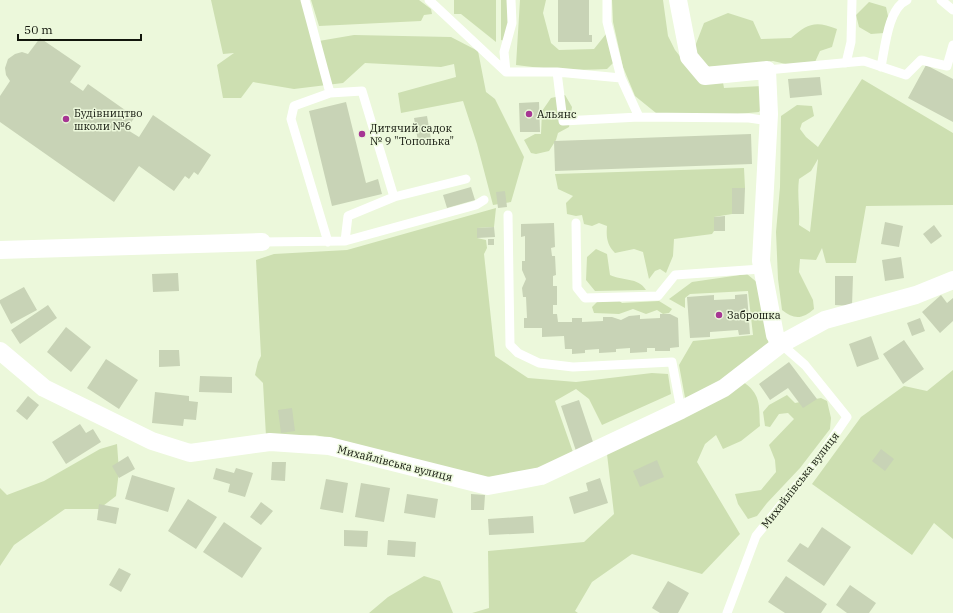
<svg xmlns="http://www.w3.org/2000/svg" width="953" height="613" font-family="'IBM Plex Serif',serif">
  <rect width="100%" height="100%" fill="#ecf8db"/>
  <!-- green -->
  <path fill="#cddfb1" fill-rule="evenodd" d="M211,0H302L313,42L354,35L451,37L478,51L486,92L495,99L524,157L511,202L493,205L477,144L463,101L401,113L398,93L456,77L454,64L441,67L365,63L343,83L294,89L253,82L241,98H223L217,65L234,53L223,54Z
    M311,0H419L431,9L432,14L424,15L421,21L319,26Z
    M454,0H496V42L461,14H454Z
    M501,0H508L509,25L505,41L501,40Z
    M520,0H546L543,13L551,43L559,50L594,49L606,34L614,62L607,69C576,71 546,69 516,65Z
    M612,0H663L668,36L675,50L691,70L722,77L724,88L762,86L764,104L759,112L716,116L656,113L635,96L623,67L613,22Z
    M869,2L886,7L888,16L884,33L871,34L859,27L856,15Z
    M728,13L753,21L761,39L791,38C807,24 815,20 837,29L832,47L820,51L815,62L790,65L773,61L747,65L706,67L694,49L704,23Z
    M862,79L953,133V205L866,206L856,263H826L822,248L816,260L800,259L799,272L813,300L814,309C803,319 794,320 782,310L778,279L776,232L780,187L781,116L797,105L812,106L814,116L802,123L800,129L806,137L818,147ZM818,159V160L810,232L799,225C800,209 797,194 799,179L811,171Z
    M565,95L572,107L569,127L558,133L556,140L549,151L536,154L531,153L524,140L535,134H541L542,111L551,98Z
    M744,168L745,188H732V214L714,217V231L712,234L674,239L673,256L666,273L660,269L655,271L649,279L643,252L634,249L615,253C607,245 606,237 607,226L599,223L592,226L584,224L582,215L576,216L567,214L566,203L573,196L558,189L555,174Z
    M496,208L494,227L477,228V238L486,240L487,248L484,254L495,356L528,378L576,382L652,373L668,374L671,394L602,425L589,399L576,389L555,401L574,455L564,461L490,480L348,442L315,435L266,436L263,383L255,375L258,362L261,356L256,260L274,254L347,250Z
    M596,249L607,254L610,275C622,281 638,277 646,290L595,291L586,280L587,257Z
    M747,274L759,284L769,346L719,387L686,403L679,365L693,341L753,335L748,291L690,294L685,298V308L669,299L692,282Z
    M617,299L622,303L659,301L672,309L669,313L663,314L657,310L646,314L633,309L619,314L594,313L592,307L598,301Z
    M953,370V539L934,523L912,555L812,484L861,417L904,386L927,391Z
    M742,381C761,394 759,404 760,426L741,441L723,449L716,435L705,444L697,462L740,534L702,574L632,554L592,582L575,611L578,613H472L489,608L488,551L584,542L614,514L607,454Z
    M787,395L795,403L821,398L827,401L831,418L830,429L800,468L767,503L757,516L748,519L738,504L735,494L761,490L776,472L775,460L769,445L794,419L788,413L779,414L770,427L765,426L763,412L769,405Z
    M117,444L119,471L116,496L99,509H65L14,545L0,566V488L7,495L44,481L100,449Z
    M424,576L440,581L453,613H369L388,597Z"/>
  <!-- building -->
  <path fill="#c8d3b6" d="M558,0H589V35H592V42H558Z
    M40,38L81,66L70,82L83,91L88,84L135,117L126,129L139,137L153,115L211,155L198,175L194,172L189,179L185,176L174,191L139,166L114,202L0,122V96L10,81L6,75L5,68L8,59L15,54L22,52L28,54Z
    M926,65L953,79V122L908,98Z
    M820,77L822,95L790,98L788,79Z
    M346,102L366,183L378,179L382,194L332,206L309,111Z
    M539,102L540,132H520L519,103Z
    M427,116L431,139L418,141L414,118Z
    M751,134L752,164L555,171L554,141Z
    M471,187L475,200L447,208L443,195Z
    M732,188H745L744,214H732Z
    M505,191L507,207L498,208L496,192Z
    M725,216V231H714V217Z
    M885,222L903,226L899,247L881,244Z
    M554,223L555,247L551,248L552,256H555L556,275L553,276V286H557V305H553V314H557L558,322H572V318H582V322L603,321V317H612L621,320L629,316L640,315V319L660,318V314H670L678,318L679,347L670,348V351H655V348H647V352L630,353V348L616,349V352L599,353V349L585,350V353L572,354V349H565L564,336L542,337V328H524V318H527L526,297H523L522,288L526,279L522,270V261H525V236L521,237V224Z
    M934,225L942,236L931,244L923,234Z
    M494,227L495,237L477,238V228Z
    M488,239H494V245H488Z
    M901,257L904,278L885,281L882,260Z
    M178,273L179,291L153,292L152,274Z
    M835,276H853L852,306L835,305Z
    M24,287L37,310L11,324L0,303V300Z
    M747,294L750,334L739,335L738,330L710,332V337L690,338L687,297L714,295V300L735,299V295Z
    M941,295L947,303L953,298V321L940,333L922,312Z
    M48,305L57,318L20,344L11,330Z
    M920,318L925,331L912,336L907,323Z
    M66,327L91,347L71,372L47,352Z
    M871,336L879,359L857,367L849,344Z
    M904,340L924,369L903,384L883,354Z
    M159,350H179L180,366L159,367Z
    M106,359L138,380L119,409L87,388Z
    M789,362L817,399L803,408L788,388L770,400L759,384Z
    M200,376L232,377V393L199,392Z
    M155,392L189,396V401L198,402L196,420L184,419L183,426L152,423Z
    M28,396L39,405L27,420L16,411Z
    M579,400L594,445L576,451L561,406Z
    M292,408L295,431L281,433L278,410Z
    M80,424L86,433L93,429L101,442L66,464L52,442Z
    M881,449L894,459L885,471L872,461Z
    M128,456L135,469L119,478L112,466Z
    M657,460L664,477L640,487L633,471Z
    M272,462H286L285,481L271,480Z
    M216,468L234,473L236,468L253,473L245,497L228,492L230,484L213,479Z
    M132,475L175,488L168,512L125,499Z
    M600,478L608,503L574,514L569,497L588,491L586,483Z
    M326,479L348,483L343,513L320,509Z
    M361,483L390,488L384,522L355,517Z
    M407,494L438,499L435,518L404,513Z
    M471,494L485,495L484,510H471Z
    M188,499L217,517L196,549L168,531Z
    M261,502L273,511L261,525L250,517Z
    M99,504L119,508L116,524L97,520Z
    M533,516L534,533L489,535L488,519Z
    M224,522L262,548L242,578L203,552Z
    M822,527L851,547L824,586L787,561L800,543L808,548Z
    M344,530L368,531L367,547L344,546Z
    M388,540L416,542L415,557L387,555Z
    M119,568L131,574L121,592L109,585Z
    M786,576L827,604L821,613H785L768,602Z
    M668,581L689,593L678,613H660L652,608Z
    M850,585L876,603L869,613H847L836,605Z"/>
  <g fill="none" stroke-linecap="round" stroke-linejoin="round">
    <!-- lane -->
    <path stroke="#fff" stroke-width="9" d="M305,0L330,93L294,106L291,119L328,242
      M429,0L506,72H557
      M607,0V22L621,78L557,72L563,121L639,117L749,118L769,121
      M941,0L953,10
      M846,63L851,42L852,0
      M881,67C885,48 888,8 907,0
      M767,70L864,61L906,75L921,60L947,66L953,45
      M506,72L504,52L512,23L511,0
      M621,78L639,117
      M394,197L466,179
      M508,215L510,345L518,353L539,363L573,367L672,362L681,410
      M576,223L577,288L585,298L658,296L675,275L761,269
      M345,241L476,205L484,200
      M262,242L345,241L348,216L394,197L362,91L330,93
      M727,613L756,536L819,458L847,417L805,365L781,344"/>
    <!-- street -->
    <path stroke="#fff" stroke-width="18" d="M678,0L689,57L705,76L767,70L769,114L761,261L775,335L781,344
      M0,250L262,242
      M0,351L44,388L152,441L190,453L270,442L329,446L488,486L541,476L681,410L724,388L781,344L825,320L916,295L953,280"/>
  </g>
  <!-- markers -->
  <g fill="#a63693" stroke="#ecf8db" stroke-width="1.5">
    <circle cx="529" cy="114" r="4"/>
    <circle cx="66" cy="119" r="4"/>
    <circle cx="362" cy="134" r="4"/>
    <circle cx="719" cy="315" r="4"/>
  </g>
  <g text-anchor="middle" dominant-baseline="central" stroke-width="3" stroke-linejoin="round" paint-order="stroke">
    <!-- poi labels -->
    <g font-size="11" fill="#12160c" stroke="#ecf8db" text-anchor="start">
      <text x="74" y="113">Будівництво<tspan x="74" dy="13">школи №6</tspan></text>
      <text x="537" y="114">Альянс</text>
      <text x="370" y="128">Дитячий садок<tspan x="370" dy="13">№ 9 "Тополька"</tspan></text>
      <text x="727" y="315">Заброшка</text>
    </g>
    <!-- street labels -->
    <g font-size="11" fill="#12160c" stroke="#ecf8db">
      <text transform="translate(395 463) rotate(14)">Михайлівська вулиця</text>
      <text transform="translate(800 480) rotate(-52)">Михайлівська вулиця</text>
    </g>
  </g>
  <!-- scale -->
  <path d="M18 34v6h123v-6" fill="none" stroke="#12160c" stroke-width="2"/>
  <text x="24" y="34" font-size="12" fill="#12160c" stroke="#ecf8db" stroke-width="3" paint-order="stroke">50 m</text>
</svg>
